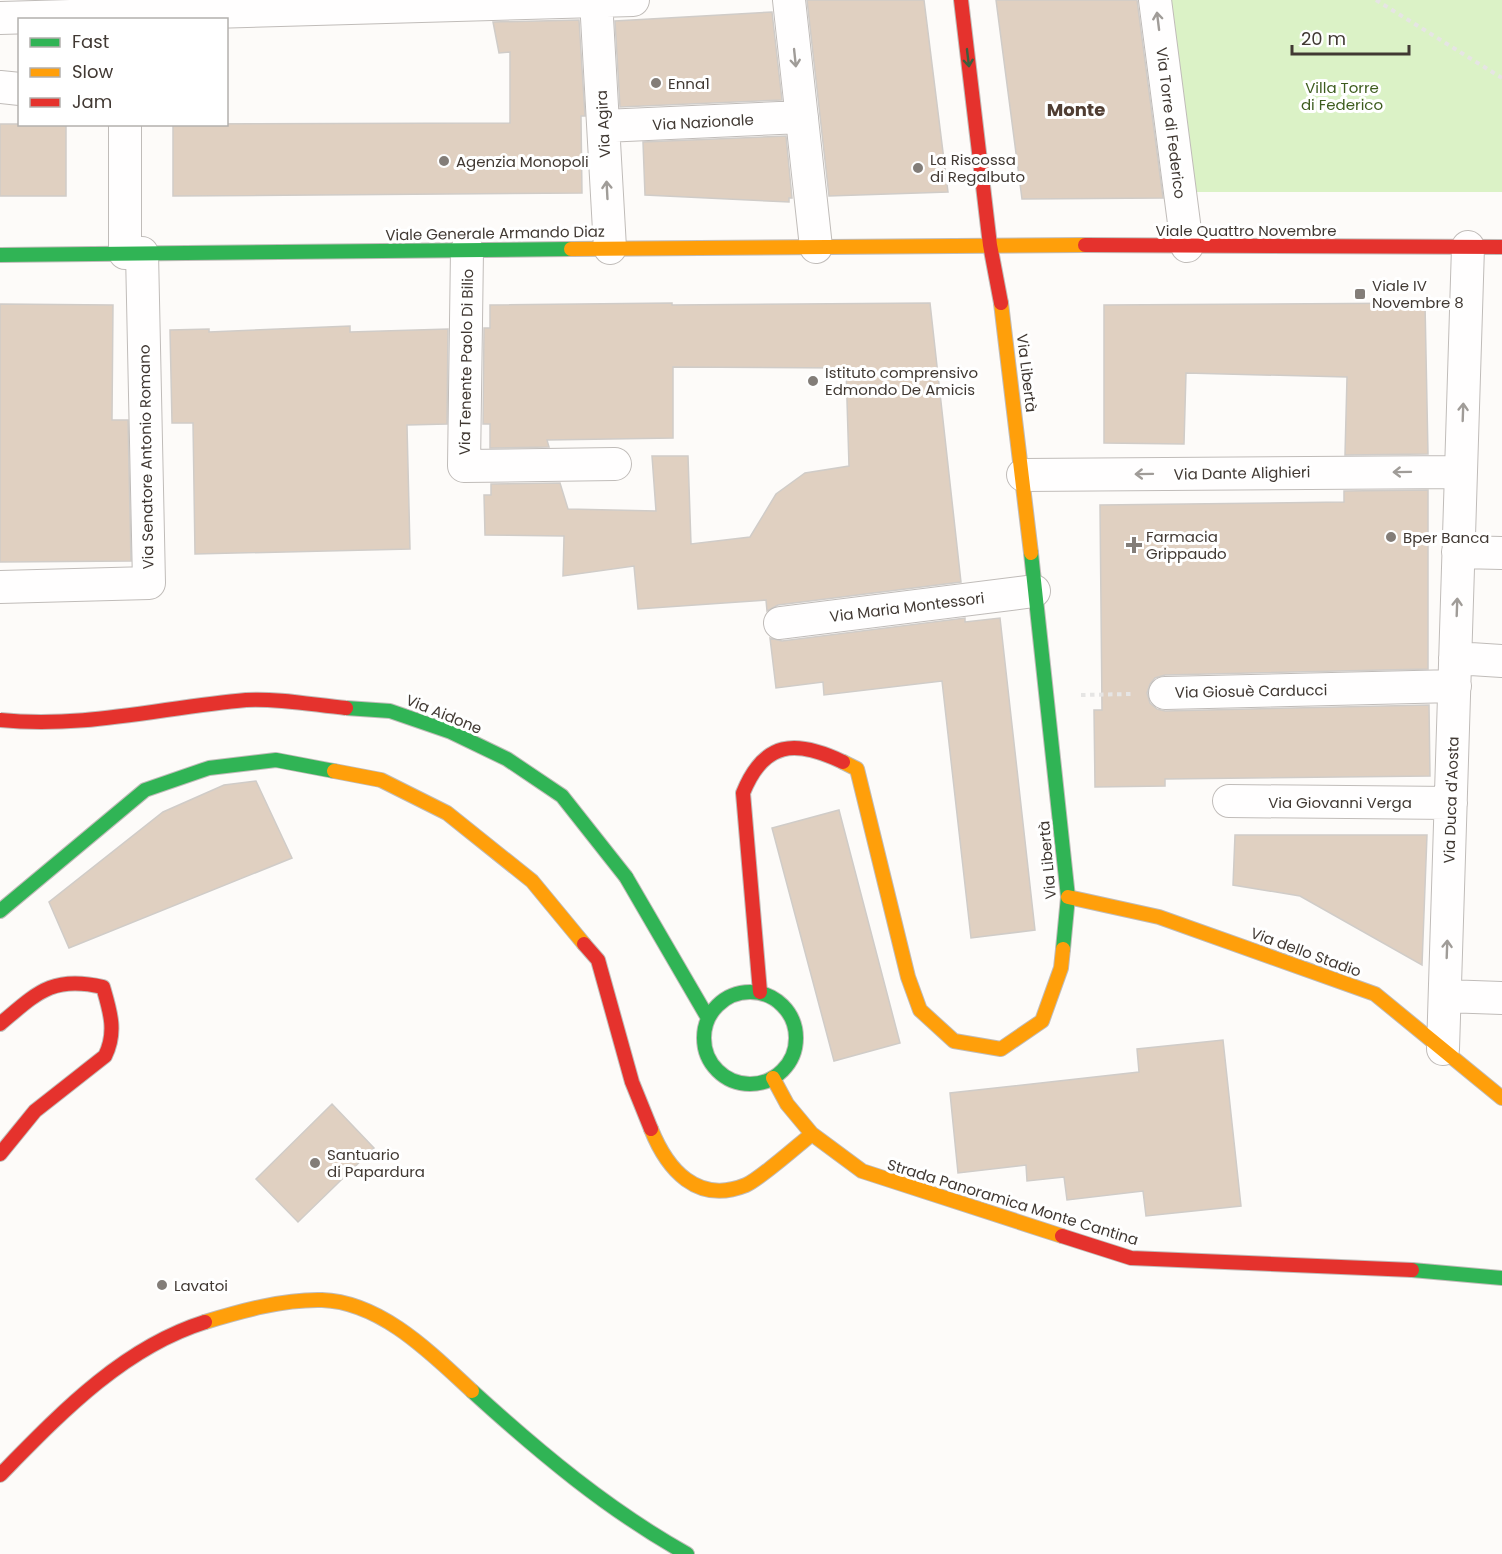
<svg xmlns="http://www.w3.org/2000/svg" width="1502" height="1554" font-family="Poppins,sans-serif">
  <rect width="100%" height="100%" fill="#fdfbf9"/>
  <!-- green -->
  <path fill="#dbf2c6" d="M1170,0H1502V192H1193Z"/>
  <!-- building -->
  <path fill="#e0d0c1" stroke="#d0ccc8" stroke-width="1.5" d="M807,0H924L948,192L829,196Z
    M996,0H1137L1163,198L1022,199Z
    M772,12L782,100L620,107L615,21Z
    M579,20L585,116H581L582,193L173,196V124L510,123V52L499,53L493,22Z
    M0,124H66V196H0Z
    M786,136L792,198H789V202L645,195L643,142Z
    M672,303V305L930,303L961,582L778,605L767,611L766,600L638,609L634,566L563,576L564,536L485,535L484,495H491V484L560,483L568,509L656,511L652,456H688L691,544L750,537L776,494L805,473L849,466L846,368L673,367V438L547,440L549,447L490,448V424H483L484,328H490V305Z
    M1425,303L1428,454L1345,455L1347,377L1186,373L1184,444L1104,443V305Z
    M0,304L113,305L112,420H128L131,561L0,562Z
    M350,326V332L448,329L447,424L407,425L410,549L195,554L193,423H172L170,330L209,329V332Z
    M1428,490V669L1165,675L1155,678L1150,684L1147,693L1150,703L1157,709L1165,711L1429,705L1430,776L1165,779V786L1095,787L1094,710H1102L1100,505L1344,502V491Z
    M965,618V622L1000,618L1035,930L971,938L942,681L824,695L823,682L776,688L770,638L782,641Z
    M256,781L292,858L69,948L49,902L163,812L224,785Z
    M839,810L900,1043L834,1061L772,828Z
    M1235,835H1427L1422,965L1300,896L1233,885Z
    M1223,1040L1241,1206L1146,1216L1143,1191L1067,1200L1064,1177L1027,1181L1026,1165L958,1173L950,1093L1139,1072L1137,1049Z
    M332,1104L374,1148L298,1222L256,1179Z"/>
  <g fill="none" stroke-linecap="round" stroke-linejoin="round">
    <!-- street casing -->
    <g stroke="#c0bcb9" stroke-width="34">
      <path id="street" d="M596,0L610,248
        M789,0L816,247
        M1155,0L1187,246
        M0,18L633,0
        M0,87L20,89
        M125,124V253
        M604,126L802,117
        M467,250L464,466L615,464
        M1023,475L1461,472
        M1458,552L1502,553
        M0,587L149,583L142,253
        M780,623L1034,591
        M1455,658L1502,661
        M1165,693L1455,686
        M1229,801L1451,803
        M1445,996L1502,998
        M1443,1049L1468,247"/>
    </g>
    <!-- fast casing -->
    <g stroke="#c0bcb9" stroke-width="16">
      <path id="fast" d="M0,255L571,249
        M1031,553L1068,897L1063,949
        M626,877L708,1018
        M0,911L145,790L209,768L276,760L334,771
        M704 1038a46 46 0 1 1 92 0a46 46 0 1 1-92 0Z
        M1412,1270L1502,1278
        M472,1391C539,1452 608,1510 687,1554"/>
    </g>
    <!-- slow casing -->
    <g stroke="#c0bcb9" stroke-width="16">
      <path id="slow" d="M571,249L1085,245
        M1001,303L1031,553
        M843,762L857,769L908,977L920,1010L954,1041L1001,1049L1042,1021L1061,968L1063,949
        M334,771L381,780L447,813L532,881L584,944
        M1068,897L1159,917L1375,994L1502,1098
        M773,1078L787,1104L812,1134L862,1171L1062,1236
        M651,1129C667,1169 697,1205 746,1185C760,1179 797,1146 812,1134
        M205,1322C241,1311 284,1299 322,1300C381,1302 431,1353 472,1391"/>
    </g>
    <!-- jam casing -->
    <g stroke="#c0bcb9" stroke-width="16">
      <path id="jam" d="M961,0L990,245L1001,303
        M1085,245L1502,247
        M584,944L598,960L632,1082L651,1129
        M760,992L743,793C764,741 795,739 843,762
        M0,1024C37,993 52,975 103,987C110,1011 117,1032 105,1056L35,1111L0,1154
        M1062,1236L1131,1258L1412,1270
        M0,1475C59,1415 122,1348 205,1322"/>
    </g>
    <!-- path -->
    <path stroke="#e6e5e4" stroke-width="4" stroke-dasharray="4.5 4.5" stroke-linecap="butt" d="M1376,0L1502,78
      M1081,695L1131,694"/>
    <!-- street -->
    <use href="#street" stroke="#fffefe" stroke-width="32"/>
    <!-- fast -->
    <use href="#fast" stroke="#30b455" stroke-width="14"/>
    <!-- slow -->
    <use href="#slow" stroke="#ff9f0a" stroke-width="14"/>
    <!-- jam -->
    <use href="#jam" stroke="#e5322d" stroke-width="14"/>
    <!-- fast-bridge casing -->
    <g stroke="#c0bcb9" stroke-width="16" stroke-linecap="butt">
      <path id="fast-bridge" d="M346,708L390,711L451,732L507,759L562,796L626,877"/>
    </g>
    <!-- jam-bridge casing -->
    <g stroke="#c0bcb9" stroke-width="16" stroke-linecap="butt">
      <path id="jam-bridge" d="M0,720C83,729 164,707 246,700C278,698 314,705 346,708"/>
    </g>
    <!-- fast-bridge -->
    <use href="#fast-bridge" stroke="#30b455" stroke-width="14"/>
    <!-- jam-bridge -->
    <use href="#jam-bridge" stroke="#e5322d" stroke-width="14"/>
  </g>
  <!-- one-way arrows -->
  <defs><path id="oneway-shaft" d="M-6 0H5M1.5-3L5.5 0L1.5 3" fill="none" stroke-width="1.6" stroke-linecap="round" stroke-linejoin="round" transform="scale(1.5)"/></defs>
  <g stroke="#a09c98">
    <use href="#oneway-shaft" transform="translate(1158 21) rotate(-97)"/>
    <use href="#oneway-shaft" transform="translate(795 58) rotate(84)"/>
    <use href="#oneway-shaft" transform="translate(607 190) rotate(-93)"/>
    <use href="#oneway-shaft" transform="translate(1463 412) rotate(-88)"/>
    <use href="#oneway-shaft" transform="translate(1402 472) rotate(179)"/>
    <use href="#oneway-shaft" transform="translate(1144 474) rotate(179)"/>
    <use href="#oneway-shaft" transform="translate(1457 607) rotate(-88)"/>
    <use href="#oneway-shaft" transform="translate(1447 949) rotate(-88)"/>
  </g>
  <use stroke="#3c5e3d" href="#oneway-shaft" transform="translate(968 58) rotate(83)"/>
  <!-- markers -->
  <g fill="#837d78" stroke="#fff" stroke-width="2">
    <circle cx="656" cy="83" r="6"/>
    <circle cx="444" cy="161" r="6"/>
    <circle cx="918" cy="168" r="6"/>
    <rect x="1354" y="288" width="12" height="12" rx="3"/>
    <circle cx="813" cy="381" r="6"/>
    <circle cx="1391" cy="537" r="6"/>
    <path d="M1131 536h6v6h6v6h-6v6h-6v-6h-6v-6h6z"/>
    <circle cx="315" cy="1163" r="6"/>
    <circle cx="162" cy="1285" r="6"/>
  </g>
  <g text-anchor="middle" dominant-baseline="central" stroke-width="6" stroke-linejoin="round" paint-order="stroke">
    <!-- poi labels -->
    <g font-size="15" fill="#413933" stroke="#fff" text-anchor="start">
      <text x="668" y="83">Enna1</text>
      <text x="930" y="159">La Riscossa<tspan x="930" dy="17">di Regalbuto</tspan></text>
      <text x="456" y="161">Agenzia Monopoli</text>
      <text x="1372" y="285">Viale IV<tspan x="1372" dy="17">Novembre 8</tspan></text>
      <text x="825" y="372">Istituto comprensivo<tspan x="825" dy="17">Edmondo De Amicis</tspan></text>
      <text x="1146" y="536">Farmacia<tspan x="1146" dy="17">Grippaudo</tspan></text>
      <text x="1403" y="537">Bper Banca</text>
      <text x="327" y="1154">Santuario<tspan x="327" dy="17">di Papardura</tspan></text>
      <text x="174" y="1285">Lavatoi</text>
    </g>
    <!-- park labels -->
    <g font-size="15" fill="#3d5c1e" stroke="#fff">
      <text x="1342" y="87">Villa Torre<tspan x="1342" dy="17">di Federico</tspan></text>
    </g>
    <!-- street labels -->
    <g font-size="15" fill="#413933" stroke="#fff">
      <text transform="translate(703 122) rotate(-3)">Via Nazionale</text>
      <text transform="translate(1171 123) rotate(83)">Via Torre di Federico</text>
      <text transform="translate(603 124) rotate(-93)">Via Agira</text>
      <text x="1246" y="230">Viale Quattro Novembre</text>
      <text transform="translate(495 233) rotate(-1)">Viale Generale Armando Diaz</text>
      <text transform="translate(466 362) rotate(-89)">Via Tenente Paolo Di Bilio</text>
      <text transform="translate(1027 373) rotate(83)">Via Libertà</text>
      <text transform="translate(146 457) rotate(-91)">Via Senatore Antonio Romano</text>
      <text transform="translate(1242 473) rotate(-1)">Via Dante Alighieri</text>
      <text transform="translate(907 607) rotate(-7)">Via Maria Montessori</text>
      <text transform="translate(1251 691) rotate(-1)">Via Giosuè Carducci</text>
      <text transform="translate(444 714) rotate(22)">Via Aidone</text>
      <text transform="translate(1451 800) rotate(-88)">Via Duca d'Aosta</text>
      <text x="1340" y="802">Via Giovanni Verga</text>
      <text transform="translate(1047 860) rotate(-95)">Via Libertà</text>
      <text transform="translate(1306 952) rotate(20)">Via dello Stadio</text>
      <text transform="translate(1013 1202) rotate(17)">Strada Panoramica Monte Cantina</text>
    </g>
    <!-- quarter labels -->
    <g font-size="18" font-weight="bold" fill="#503e33" stroke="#fff">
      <text x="1076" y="109">Monte</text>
    </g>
  </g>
  <!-- legend -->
  <rect x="18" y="18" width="210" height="108" fill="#ffffff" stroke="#b3b0ad" stroke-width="1.5"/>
  <rect x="30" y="38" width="30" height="9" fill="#30b455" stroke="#b3b0ad" stroke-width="1.5"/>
  <text x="72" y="48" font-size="18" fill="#413933">Fast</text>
  <rect x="30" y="68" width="30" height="9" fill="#ff9f0a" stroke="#b3b0ad" stroke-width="1.5"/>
  <text x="72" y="78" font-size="18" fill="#413933">Slow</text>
  <rect x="30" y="98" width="30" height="9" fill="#e5322d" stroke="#b3b0ad" stroke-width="1.5"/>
  <text x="72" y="108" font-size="18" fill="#413933">Jam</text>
  <!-- scale -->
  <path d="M1292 45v9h117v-9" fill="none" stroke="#413933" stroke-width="3"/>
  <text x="1301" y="45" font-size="18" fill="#413933" stroke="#ffffff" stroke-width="4.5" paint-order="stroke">20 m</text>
</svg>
